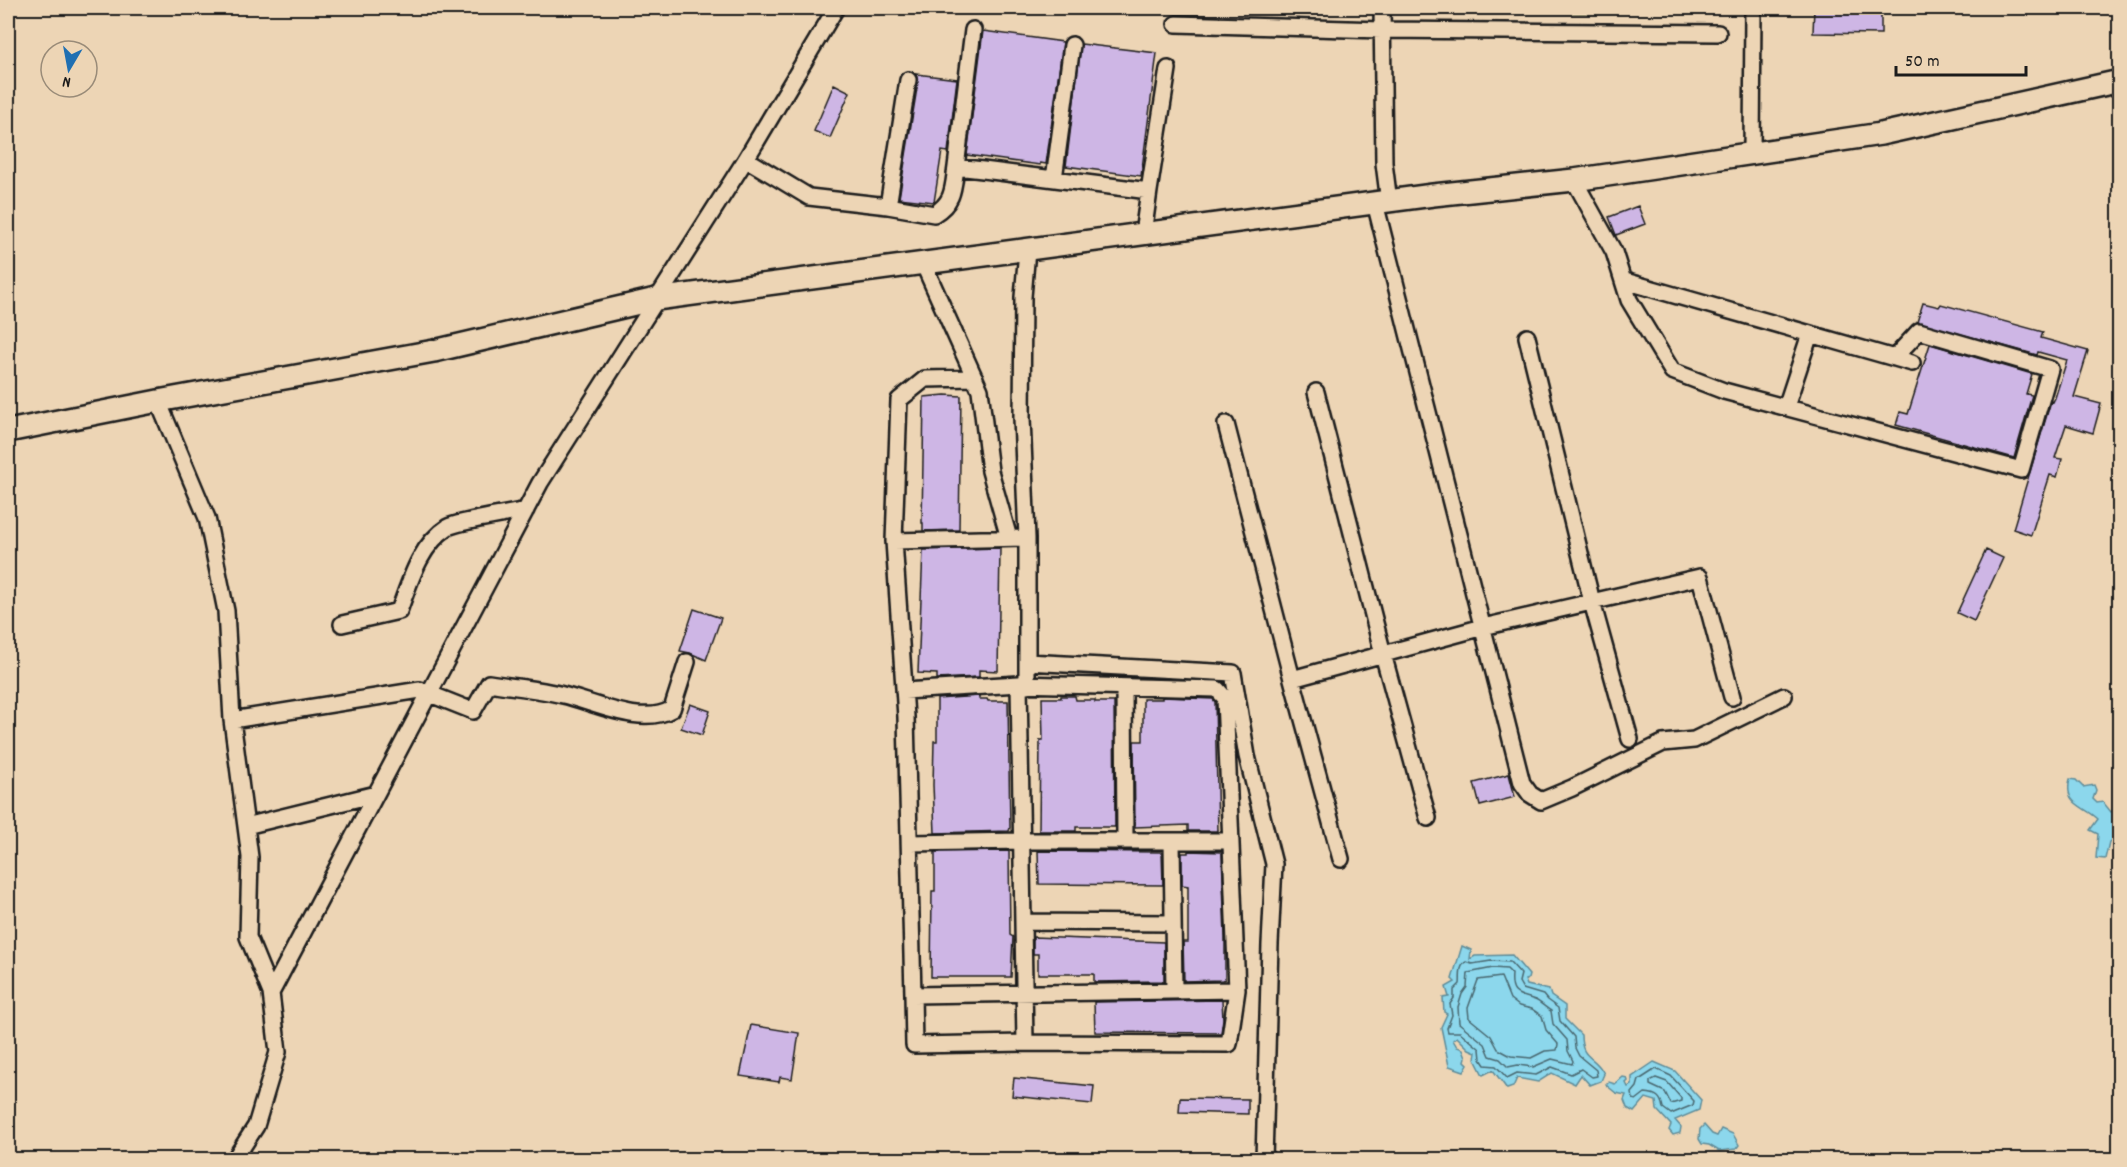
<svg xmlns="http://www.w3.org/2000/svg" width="2127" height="1167" font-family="Dekko,sans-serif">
  <rect width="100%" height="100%" fill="#edd5b5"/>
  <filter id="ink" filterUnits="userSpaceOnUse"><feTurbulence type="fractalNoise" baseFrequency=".0167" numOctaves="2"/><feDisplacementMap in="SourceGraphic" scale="12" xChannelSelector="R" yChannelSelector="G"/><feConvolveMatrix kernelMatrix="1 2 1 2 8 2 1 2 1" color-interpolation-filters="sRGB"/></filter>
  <g filter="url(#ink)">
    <!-- green -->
    <path fill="#cbdc90" stroke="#747c56" stroke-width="1.5" d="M1481,8H1605V13L1481,12Z"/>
    <!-- water -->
    <path fill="#8cd7ec" stroke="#5f8c99" stroke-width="1.5" d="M2070,779L2076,780L2083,787L2094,785L2096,790L2093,799L2097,803L2103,802L2111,812L2117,807L2119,814V835L2109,842L2105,859L2096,858L2098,834L2090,830L2098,819C2085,806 2063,805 2070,779Z
      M1462,946L1471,950L1470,959L1475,956L1512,955L1529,975L1528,979L1525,980L1527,985L1549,990L1551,996L1565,1006V1019L1581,1035C1581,1061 1596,1055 1604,1074L1601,1081L1590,1085L1581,1075L1575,1084L1552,1073L1538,1082L1517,1078L1513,1087L1507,1089L1493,1070L1483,1075L1475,1059L1476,1052L1469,1049L1457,1037L1453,1040L1457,1047L1463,1049L1466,1057L1465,1061L1468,1064L1464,1071L1449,1066L1441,1027L1447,1014L1444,1012L1443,998L1449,997L1446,987L1455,982L1452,979Z
      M1654,1062L1675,1071L1701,1100L1699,1110L1675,1120L1681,1127L1680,1133L1673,1135L1669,1130L1671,1125L1657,1110L1656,1101L1646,1098L1634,1112L1627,1108L1624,1100L1626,1095L1616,1093L1606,1085L1609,1082L1615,1084L1623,1077L1627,1078L1628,1081L1626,1083L1628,1087L1632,1085V1077Z
      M1704,1125L1712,1134L1717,1136L1721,1129L1733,1134L1739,1145L1736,1149L1719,1151L1709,1145L1702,1144L1699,1139L1700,1129Z"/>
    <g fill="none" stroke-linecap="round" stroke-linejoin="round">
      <!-- shore -->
      <path stroke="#49676f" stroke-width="1.5" d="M1491,961L1510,962L1521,974L1519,982L1523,989L1543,995L1547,1000L1558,1008L1560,1021L1574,1037L1575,1048L1579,1056L1596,1070L1597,1076L1592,1077L1581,1069L1571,1074L1552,1067L1536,1075L1517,1073L1507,1078L1496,1066L1485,1065L1481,1059L1480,1049L1460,1032H1448L1447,1028L1452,1015L1450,1004L1454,998V990L1460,984C1461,977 1458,967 1466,962L1472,964Z
        M1493,968L1507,969L1512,974C1510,997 1519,994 1535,1000C1540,1002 1546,1008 1551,1011L1553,1024L1567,1040L1568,1051L1573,1061L1572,1064L1552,1059L1533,1067L1518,1065L1508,1067L1500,1059L1490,1056L1485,1044L1459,1023L1458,1007L1462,994L1467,987L1468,973Z
        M1501,977L1510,999L1519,1006L1532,1009L1542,1016L1546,1030L1558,1044L1557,1050L1545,1051L1531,1058L1511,1056L1498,1049L1491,1036L1469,1018L1468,1008L1478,980Z
        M1656,1069L1671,1076L1694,1101L1693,1105L1671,1114L1663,1108C1661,1097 1657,1094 1645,1093L1636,1100L1633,1099L1632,1093L1637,1087L1639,1080Z
        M1656,1078L1667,1082L1681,1098V1101L1671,1104L1665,1092L1650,1085V1081Z"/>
    </g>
    <!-- building -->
    <path fill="#ceb6e5" stroke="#1c1c1c" stroke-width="1.5" d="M1814,8L1881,10V34L1813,33Z
      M983,31L1063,42L1046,164L1040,163V165L967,155Z
      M1081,44L1157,53L1141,176L1066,166Z
      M916,74L957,79L948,152L942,151L934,202L899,198L918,82Z
      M834,84L850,92L830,138L814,131Z
      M1638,206L1645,224L1616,235L1609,217Z
      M1923,303L1939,307L1941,304L2043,332L2041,338L2088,351L2074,397L2101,404L2093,433L2066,425L2055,458L2062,459L2057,477L2050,475L2031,535L2013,529L2051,401L2053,402L2055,398L2067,360L2038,352L2037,355L1917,322Z
      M1930,344L2032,374L2026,394L2032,395L2014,458L1896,425L1900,412L1908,414Z
      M945,395L961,396L959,530L923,531V523H922L924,397Z
      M1000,548L998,671L979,670V677L937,679V674L918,673L923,550Z
      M1986,550L2003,558L1974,621L1957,613Z
      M694,609L721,618L706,660L690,653L680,651Z
      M979,696V699H987L988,701H1008L1010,828L1009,831L935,833L933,785L934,741H937V699Z
      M1061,696H1075L1076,700H1095V702H1114L1115,827H1076V831H1039L1040,740H1043L1042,698H1061Z
      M1162,697L1213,699L1215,702L1218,831H1188V825L1135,827L1134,741H1143V699H1162Z
      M690,704L710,711L702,735L681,728Z
      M1509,774L1515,797L1480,806L1474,783Z
      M1009,851L1010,935L1013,937L1011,977H931L932,891H935V852Z
      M1038,851L1162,852L1163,885L1039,884Z
      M1188,851L1222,852L1225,938V979L1222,980L1184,981L1183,942H1188V886L1182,885V853H1188Z
      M1033,937L1164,942V981L1094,982V974H1038V954H1033Z
      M1222,1000L1223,1019L1221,1033L1095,1032L1094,1002Z
      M751,1025L799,1033L792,1079L780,1077L779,1082L740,1076Z
      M1014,1078L1094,1086L1092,1104L1012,1096Z
      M1180,1098L1248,1099V1114L1179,1112Z"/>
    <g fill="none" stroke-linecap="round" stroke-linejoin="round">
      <!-- street casing -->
      <g stroke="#1c1c1c" stroke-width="20">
        <path id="street" d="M1382,8L1384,163L1389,202
          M1176,24L1381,30L1718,33
          M1752,153L1753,8
          M746,159L809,197L888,206L908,80
          M956,167L973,30
          M1054,179L1072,45
          M1574,180L1614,252L1629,300L1672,371L1724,391L2021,470L2050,369L1919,331L1894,358
          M1149,191L1168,69
          M1375,203L1522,783L1530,794L1541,801L1572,788L1663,743L1694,740L1784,696
          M888,206L934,214C954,202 953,188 956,167L983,170L1149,191L1143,234
          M923,263L980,390L990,471L1009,538
          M1625,281L1912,363
          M1527,337L1592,602L1630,739
          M1316,392L1383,654L1428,818
          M158,401L207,518L226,611L232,720L250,857L248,937L271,993
          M1786,407L1810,334
          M1226,424L1292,679L1483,627L1700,577L1732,697
          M894,541L1027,538L1022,418L1023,297L1027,250
          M342,624L399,611C410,581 420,545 448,527C459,521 510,514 526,510
          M1027,662L1233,673L1247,756L1274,864L1270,944L1264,1160
          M1292,679L1341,859
          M1027,685V538
          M1124,687L1125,841
          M904,691L1019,684
          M232,720L420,690L473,711L489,683C513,687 539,689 563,695C594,702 642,727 672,709L687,662
          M246,826L376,794
          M1172,841L1174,991
          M910,843L1021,841H1231
          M1023,922L1173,923
          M913,995L914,1045L1025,1043C1023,923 1021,804 1019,684L1217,689L1225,698L1237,990C1129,991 1021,993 913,995L906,717L894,541L899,400L925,379L975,378
          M1025,1043L1229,1044L1237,990
          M234,1160L256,1126L278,1052L271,993L540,483L746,159L836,8"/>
      </g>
      <!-- secondary casing -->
      <g stroke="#1c1c1c" stroke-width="26">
        <path id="secondary" d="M8,431L158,401L434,351L656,299L1433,195L1574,180L1881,134L2120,81"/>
      </g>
      <!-- street -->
      <use href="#street" stroke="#edd5b5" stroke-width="15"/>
      <!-- secondary -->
      <use href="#secondary" stroke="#edd5b5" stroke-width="21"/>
    </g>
  </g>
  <!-- margin -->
  <rect width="2127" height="1167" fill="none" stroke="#edd5b5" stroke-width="30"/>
  <rect x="15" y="15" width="2097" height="1137" fill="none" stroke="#1c1c1c" stroke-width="2" filter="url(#ink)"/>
  <!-- north arrow -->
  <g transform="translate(69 69) rotate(190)"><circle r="28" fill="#edd5b5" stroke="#998b78" stroke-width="1.5"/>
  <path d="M0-4.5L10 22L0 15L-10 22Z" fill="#1f6fb2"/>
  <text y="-9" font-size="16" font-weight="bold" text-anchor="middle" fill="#1c1c1c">N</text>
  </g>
  <!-- scale -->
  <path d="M1896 66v9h130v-9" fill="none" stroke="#1c1c1c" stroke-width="3"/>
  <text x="1905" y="66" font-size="18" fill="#1c1c1c" stroke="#edd5b5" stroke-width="4.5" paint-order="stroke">50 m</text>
</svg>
